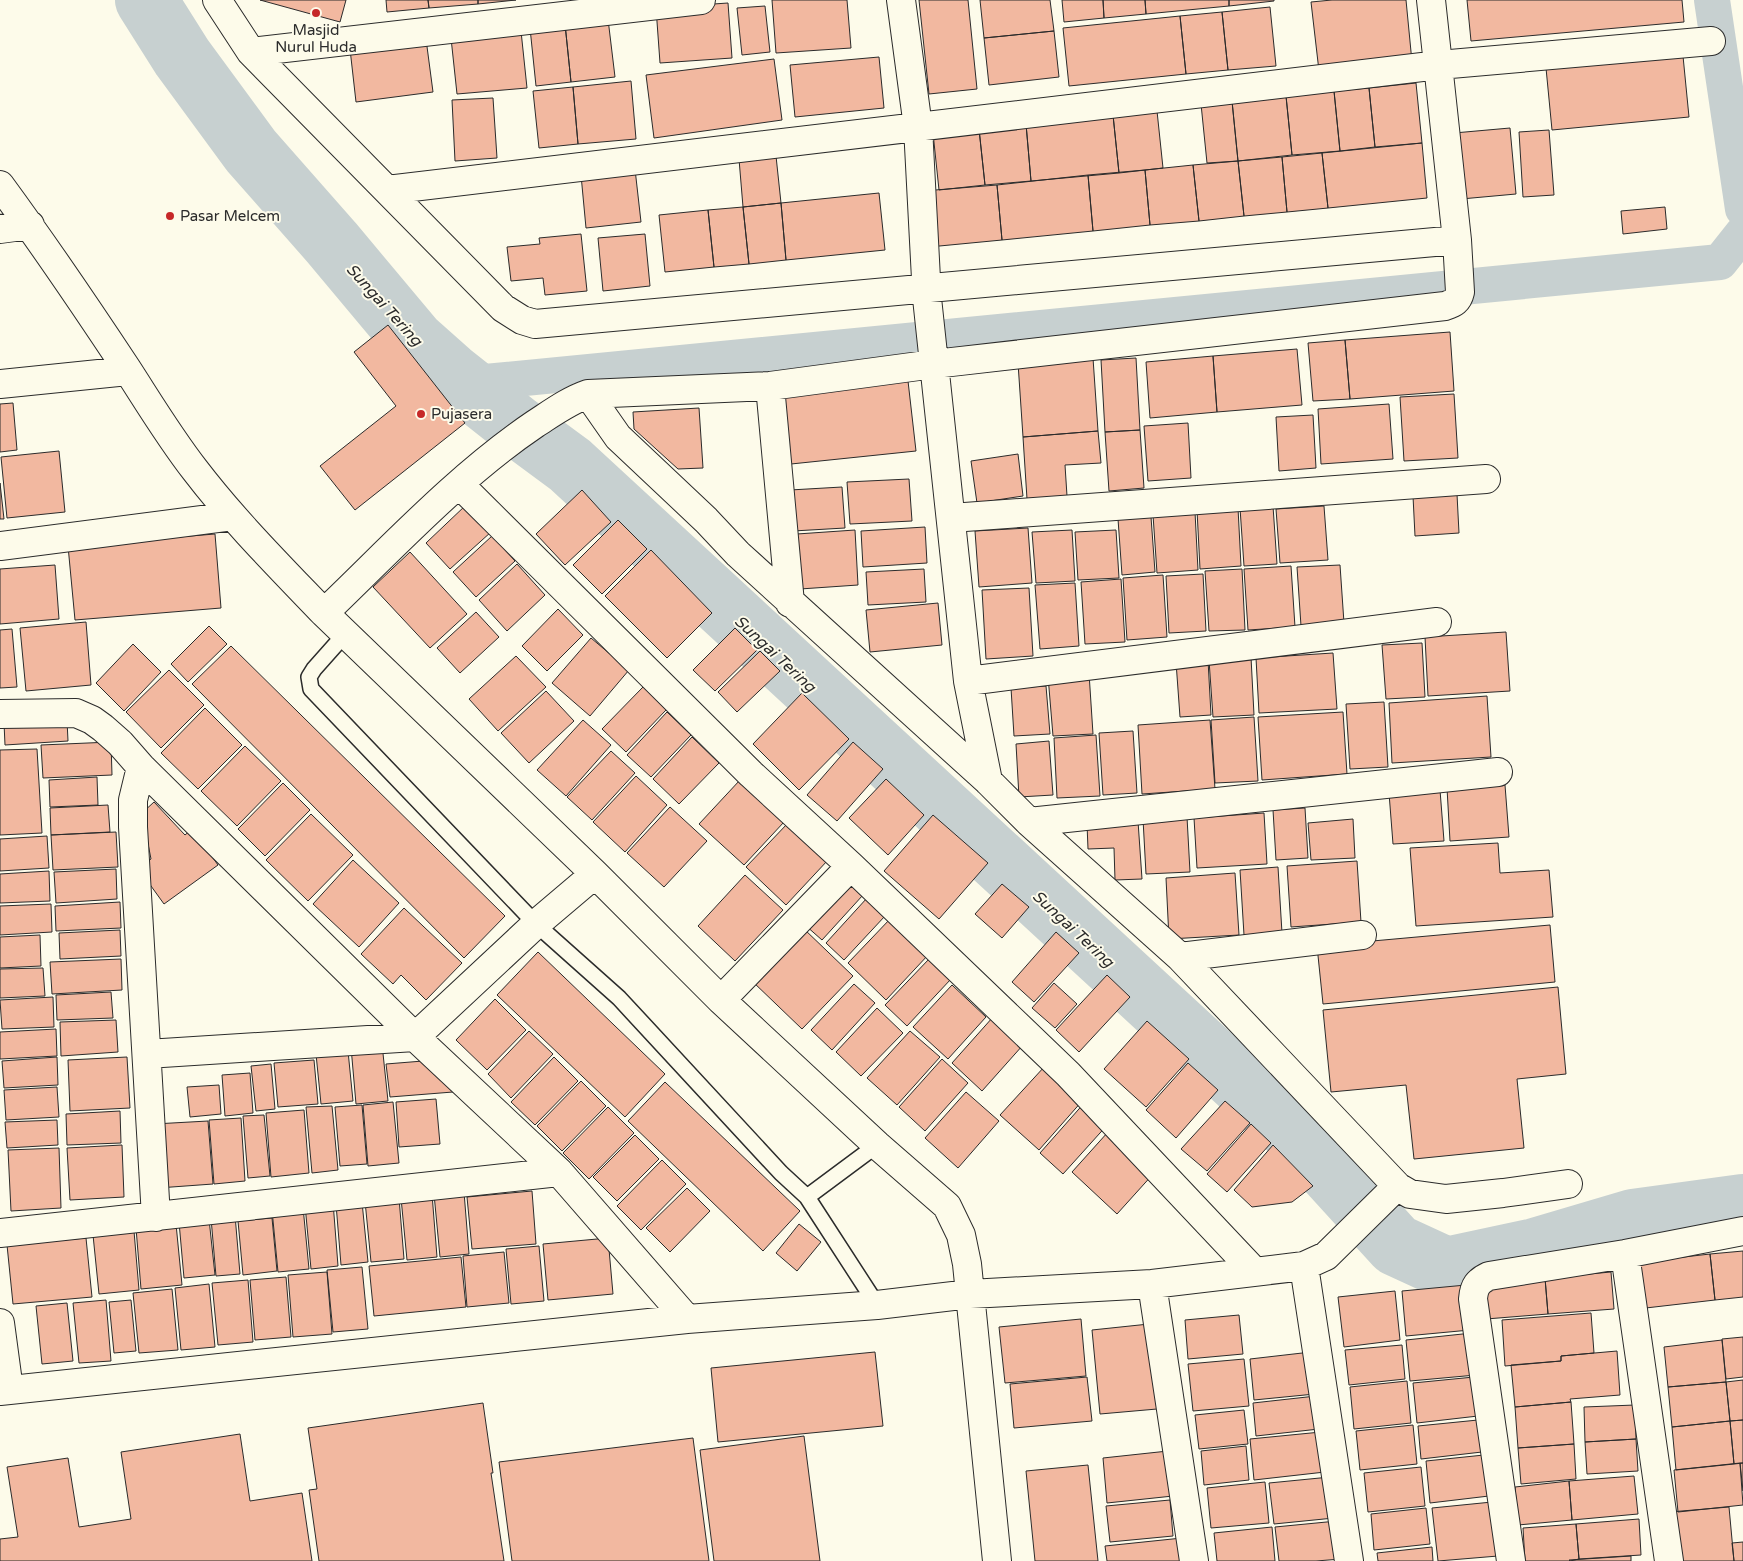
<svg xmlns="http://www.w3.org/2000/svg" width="1743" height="1561" font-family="'Varela Round',sans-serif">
  <rect width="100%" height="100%" fill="#fdfbea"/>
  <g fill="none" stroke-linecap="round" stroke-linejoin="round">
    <!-- canal -->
    <path stroke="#c7d0d0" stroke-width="36" d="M1712,0L1743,209
      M464,384L1720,262L1743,233"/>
    <!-- river -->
    <path stroke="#c7d0d0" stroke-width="62" d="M146,0L182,57L251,151L332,243L414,341L450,373L517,426L570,465L1294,1133L1396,1245L1446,1268L1535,1249L1633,1220L1743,1205"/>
  </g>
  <!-- building -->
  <path fill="#f2b8a0" stroke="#2b2b2b" d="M260,0H346L340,22Z
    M386,0H428L429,8L387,12Z
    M428,0H478V4L429,8Z
    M478,0H516L478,4Z
    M772,0H847L851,48L776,53Z
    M919,0H968L977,89L929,94Z
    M980,0H1050L1054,31L984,38Z
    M1062,0H1103L1104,18L1064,22Z
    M1103,0H1145L1146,14L1104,18Z
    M1145,0H1229V6L1146,14Z
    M1229,0H1274V1L1229,6Z
    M1332,0H1406L1412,62L1319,71L1311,2Z
    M1467,0H1682L1684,22L1471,41Z
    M728,3L732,58L660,63L656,8Z
    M765,6L770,52L742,55L737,8Z
    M1270,7L1276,66L1228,70L1222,12Z
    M1222,12L1228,70L1186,74L1180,16Z
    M1180,16L1186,74L1069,86L1063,28Z
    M608,19L615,77L571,82L565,24Z
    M565,24L571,82L536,86L530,28Z
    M521,31L527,88L457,94L451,38Z
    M1054,31L1059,77L989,85L984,38Z
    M426,39L433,92L356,102L350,49Z
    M1683,56L1689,117L1552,130L1546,68Z
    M879,57L884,108L795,117L790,65Z
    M774,59L782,120L654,138L646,75Z
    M631,81L636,139L578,144L573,87Z
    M1416,83L1422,143L1375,147L1369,88Z
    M573,87L578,144L539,148L533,91Z
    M1369,88L1375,147L1340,151L1334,91Z
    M1334,91L1340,151L1292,155L1286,96Z
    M1286,96L1292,155L1238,161L1232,101Z
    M493,98L497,158L455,161L452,100Z
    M1232,101L1238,161L1207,163L1201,104Z
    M1157,111L1163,168L1119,173L1113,115Z
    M1113,115L1119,173L1031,181L1026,124Z
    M1026,124L1031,181L985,185L979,129Z
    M1510,128L1516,194L1461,199L1454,133Z
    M979,129L985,185L939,190L933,133Z
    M1549,130L1554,195L1523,197L1519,132Z
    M1422,143L1427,198L1328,208L1322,153Z
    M1322,153L1328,208L1287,212L1282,157Z
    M776,156L781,203L743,207L739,159Z
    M1282,157L1287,212L1244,216L1238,161Z
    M1238,161L1244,216L1199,221L1193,165Z
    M1193,165L1199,221L1150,225L1145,170Z
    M635,169L641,222L586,228L581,175Z
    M1145,170L1150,225L1093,231L1088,175Z
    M1088,175L1093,231L1002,240L997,185Z
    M997,185L1002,240L929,247L923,191Z
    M879,193L885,250L786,260L781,203Z
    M781,203L786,260L749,264L743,207Z
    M743,207L749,264L714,267L708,210Z
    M1665,207L1667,229L1623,234L1621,211Z
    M708,210L714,267L665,272L659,215Z
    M581,234L587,291L545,295L543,278L511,281L507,247L540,244L539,238Z
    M645,234L650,286L603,291L598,238Z
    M388,325L465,423L355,510L320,466L396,406L354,352Z
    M1450,332L1454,391L1350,399L1345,340Z
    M1345,340L1350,399L1313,401L1308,343Z
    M1297,349L1302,405L1217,412L1213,356Z
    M1213,356L1217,412L1150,418L1146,362Z
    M1093,358L1098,431L1023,437L1018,363Z
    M1136,358L1140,430L1105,432L1101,360Z
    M908,381L916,451L791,464L784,395Z
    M1454,394L1458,458L1404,461L1400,397Z
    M13,403L17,450L0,452V404Z
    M1389,404L1393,459L1321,464L1318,409Z
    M699,408L703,468L678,469L634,429L633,412Z
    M1313,415L1316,468L1279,471L1276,417Z
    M1188,423L1191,478L1148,481L1144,426Z
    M1140,430L1144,488L1109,491L1105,432Z
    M1098,431L1101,463L1065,465L1067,496L1027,499L1023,437Z
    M59,451L65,512L7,518L1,457Z
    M1018,454L1023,496L977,503L971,461Z
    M909,479L912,521L850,524L847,482Z
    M0,483L4,519H0Z
    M842,487L845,528L793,531L790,490Z
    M582,490L611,522L565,565L536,534Z
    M1457,494L1459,533L1415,536L1413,496Z
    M466,505L491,532L450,569L426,543Z
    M1273,506L1277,564L1244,566L1240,508Z
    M1324,506L1328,560L1280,563L1276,509Z
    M1238,508L1241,566L1200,569L1197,510Z
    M1195,512L1198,570L1157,573L1153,515Z
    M1151,517L1155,572L1122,575L1118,519Z
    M618,520L647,549L602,594L573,565Z
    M925,527L927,563L863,567L861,531Z
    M1028,528L1032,583L979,587L975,531Z
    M855,530L858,585L800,589L797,534Z
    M1072,530L1075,581L1036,583L1032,532Z
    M1116,530L1119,578L1078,580L1075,532Z
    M215,534L221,608L75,620L68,546Z
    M492,536L515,561L476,597L453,572Z
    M651,550L712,613L667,658L605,596Z
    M410,552L467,614L430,648L373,587Z
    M517,564L545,595L507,631L479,600Z
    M55,565L59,619L0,624V569Z
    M1340,565L1344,623L1301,626L1297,567Z
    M1291,566L1295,627L1248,630L1244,569Z
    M924,569L926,602L868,605L866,572Z
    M1242,569L1245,630L1209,631L1205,571Z
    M1203,574L1206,631L1169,633L1166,576Z
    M1163,575L1167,637L1127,640L1123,578Z
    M1121,579L1125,642L1085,644L1081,582Z
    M1075,583L1079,646L1040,649L1035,585Z
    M1029,588L1033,656L986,659L982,590Z
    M938,603L942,645L870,652L866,610Z
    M558,609L583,635L547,671L522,646Z
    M476,612L499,637L460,673L437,648Z
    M86,622L91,685L26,691L20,628Z
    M209,626L227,644L188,682L171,664Z
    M735,628L757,650L715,691L693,670Z
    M12,629L17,687L0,688V630Z
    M1506,632L1510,691L1428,696L1425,637Z
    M591,638L629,670L590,716L552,683Z
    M1422,643L1425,697L1386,699L1382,645Z
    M133,644L161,672L124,711L96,683Z
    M231,646L505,916L464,958L192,684Z
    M760,651L780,671L737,712L718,692Z
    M1333,653L1337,709L1259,713L1256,658Z
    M516,656L546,687L498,731L469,699Z
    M1251,657L1254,715L1213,717L1209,660Z
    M1208,660L1211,715L1180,717L1176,662Z
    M169,670L204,705L161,748L126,712Z
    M1089,673L1093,734L1053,736L1048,676Z
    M1046,686L1050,734L1014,736L1011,688Z
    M643,687L666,710L626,752L602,729Z
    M546,691L574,721L529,763L501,733Z
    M802,693L849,739L799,790L753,744Z
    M1487,696L1491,757L1392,763L1389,703Z
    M1384,702L1388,767L1350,769L1346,704Z
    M205,708L242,745L198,789L161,753Z
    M667,712L691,735L651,777L627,755Z
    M1343,712L1347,774L1262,780L1258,717Z
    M1254,717L1258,781L1215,783L1211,720Z
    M67,720L68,741L5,745L4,723Z
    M583,720L611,745L566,796L537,770Z
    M1210,720L1215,789L1142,794L1138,725Z
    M1133,731L1137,793L1103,795L1099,733Z
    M1096,735L1100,796L1057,798L1054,738Z
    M692,737L719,763L679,804L653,779Z
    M1049,741L1053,795L1019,797L1016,744Z
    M111,742L112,775L43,778L41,745Z
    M853,742L883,769L837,821L807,795Z
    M245,746L281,781L237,826L201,791Z
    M37,749L42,833L0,835V750Z
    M611,751L635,773L592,820L567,797Z
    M636,776L667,805L625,852L593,822Z
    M97,777L98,805L50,807L49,780Z
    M886,779L924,815L888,855L849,818Z
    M740,780L784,822L744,865L699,824Z
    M283,783L310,810L265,856L238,829Z
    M1505,785L1509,837L1450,841L1447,788Z
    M1440,790L1444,841L1393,844L1389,793Z
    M154,802L185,835L192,829L218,865L164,904L138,868L151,859L142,813Z
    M108,805L110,832L51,835L50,808Z
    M670,807L707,841L664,887L627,853Z
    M1305,808L1308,858L1276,860L1273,810Z
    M1264,813L1267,864L1197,868L1194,818Z
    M311,814L353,855L308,901L266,860Z
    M933,815L988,863L939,919L884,871Z
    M1187,817L1190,872L1146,874L1143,819Z
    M1353,819L1355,858L1311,860L1308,823Z
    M1138,821L1142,879L1115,880L1114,848L1088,849L1087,824Z
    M788,823L828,860L786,905L746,867Z
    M116,832L118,867L53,870L51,835Z
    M47,836L49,868L0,871V839Z
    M1498,843L1500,873L1549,870L1553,917L1416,926L1410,848Z
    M353,860L399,903L359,947L313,904Z
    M1357,861L1361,922L1291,927L1287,866Z
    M1278,867L1282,933L1244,935L1240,870Z
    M116,869L117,899L56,903L54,872Z
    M49,871L50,901L0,903V874Z
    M1235,873L1239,935L1169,939L1166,878Z
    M745,875L783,910L735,961L698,926Z
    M846,879L863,895L822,940L805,925Z
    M1002,884L1029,907L1002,938L975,914Z
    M867,898L885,916L844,960L826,943Z
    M120,902L121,928L56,931L55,906Z
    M51,904L52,932L0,935V906Z
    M404,908L462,963L426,1000L401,975L393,984L361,954Z
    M891,918L929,954L886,1000L848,963Z
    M1550,925L1555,982L1323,1004L1317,946Z
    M803,928L853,976L802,1029L752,981Z
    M120,930L121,956L60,959L59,933Z
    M1056,932L1079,953L1034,1002L1012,982Z
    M40,935L41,966L0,968V937Z
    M538,952L665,1074L625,1117L497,995Z
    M930,958L951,979L907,1026L885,1005Z
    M121,959L122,990L52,994L50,962Z
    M43,968L45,996L0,998V969Z
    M1107,975L1130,997L1079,1052L1056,1030Z
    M1054,983L1077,1004L1055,1028L1032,1008Z
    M854,984L875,1003L832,1050L811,1030Z
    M952,985L986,1017L948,1059L913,1027Z
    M1558,987L1566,1074L1517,1079L1524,1148L1414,1159L1406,1085L1331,1092L1323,1010Z
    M111,992L113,1018L57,1020L56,995Z
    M53,997L54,1027L2,1029L0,1000Z
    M495,999L526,1030L487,1070L456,1040Z
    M877,1008L903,1033L861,1076L836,1052Z
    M993,1017L1023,1045L982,1091L952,1063Z
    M116,1020L118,1052L61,1056L60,1022Z
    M1147,1021L1189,1059L1146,1107L1104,1069Z
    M56,1029L57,1056L0,1059V1032Z
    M529,1031L553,1054L511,1098L488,1074Z
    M910,1031L940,1057L897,1105L867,1078Z
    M382,1044L388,1101L356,1104L351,1047Z
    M348,1051L353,1101L321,1104L316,1054Z
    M57,1057L58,1085L4,1088L2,1061Z
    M127,1057L130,1108L70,1111L68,1060Z
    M554,1057L578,1081L535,1125L511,1102Z
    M942,1059L968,1083L925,1131L899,1107Z
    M314,1060L318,1104L278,1107L274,1063Z
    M423,1061L453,1092L390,1097L386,1064Z
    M1188,1063L1218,1090L1176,1138L1146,1110Z
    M271,1064L275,1109L256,1111L251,1066Z
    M1045,1066L1083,1100L1039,1150L1000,1115Z
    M250,1073L253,1113L225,1116L222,1075Z
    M581,1081L606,1106L562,1151L537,1126Z
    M665,1082L800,1211L763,1251L628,1121Z
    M219,1085L221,1114L190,1117L187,1087Z
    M57,1087L59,1117L6,1120L4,1090Z
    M966,1092L999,1121L958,1168L925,1138Z
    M436,1099L440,1144L399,1147L396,1102Z
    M1086,1101L1109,1123L1063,1174L1040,1153Z
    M1225,1101L1250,1123L1207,1171L1181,1149Z
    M393,1102L399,1163L368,1166L363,1105Z
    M362,1105L367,1164L340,1166L335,1107Z
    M332,1106L338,1170L312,1173L306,1107Z
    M608,1107L634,1133L589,1179L563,1153Z
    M304,1110L309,1173L271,1177L266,1113Z
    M120,1111L121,1143L67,1145L66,1114Z
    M264,1115L270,1176L248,1178L243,1116Z
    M241,1118L245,1181L214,1184L209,1120Z
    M57,1120L58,1145L7,1148L5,1122Z
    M208,1121L213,1184L158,1188L154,1124Z
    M1251,1124L1271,1143L1227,1192L1207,1174Z
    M1108,1132L1154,1173L1117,1214L1072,1172Z
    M635,1135L659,1159L617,1201L593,1177Z
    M122,1145L124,1197L70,1200L67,1148Z
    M1273,1145L1313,1186L1292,1202L1252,1207L1234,1190Z
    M59,1148L61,1208L11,1211L8,1150Z
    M662,1160L686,1184L641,1230L617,1206Z
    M687,1188L710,1211L670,1252L646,1228Z
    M532,1191L536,1244L472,1249L467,1197Z
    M464,1192L469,1254L440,1257L434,1194Z
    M432,1194L437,1257L407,1260L401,1198Z
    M399,1198L404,1259L371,1262L365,1201Z
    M333,1202L338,1266L311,1269L305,1205Z
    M362,1202L368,1262L341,1265L336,1204Z
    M303,1207L309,1269L278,1272L272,1210Z
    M235,1215L240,1274L216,1276L211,1218Z
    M272,1218L277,1271L243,1275L238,1221Z
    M209,1219L215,1275L184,1278L179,1222Z
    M176,1224L182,1285L141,1289L136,1228Z
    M799,1224L821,1242L797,1271L776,1253Z
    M134,1231L139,1290L99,1294L93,1235Z
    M86,1238L92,1297L13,1304L7,1245Z
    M608,1238L613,1294L548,1300L543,1244Z
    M539,1246L544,1301L511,1304L506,1249Z
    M1743,1251V1297L1715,1300L1710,1254Z
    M504,1252L509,1303L467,1307L463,1256Z
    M1710,1254L1715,1300L1637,1309L1632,1263Z
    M461,1257L466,1307L374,1316L369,1266Z
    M362,1267L368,1329L333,1332L327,1270Z
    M327,1272L332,1334L293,1337L288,1275Z
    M1611,1272L1614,1309L1548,1314L1545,1278Z
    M286,1277L291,1337L255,1340L250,1280Z
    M1545,1278L1548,1314L1486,1319L1483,1284Z
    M248,1280L253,1342L218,1345L212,1283Z
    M209,1284L215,1347L181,1350L175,1288Z
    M1466,1285L1470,1330L1406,1336L1402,1291Z
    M172,1289L178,1350L139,1353L133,1293Z
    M1395,1291L1400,1340L1344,1347L1338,1297Z
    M106,1300L111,1361L79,1363L73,1303Z
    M131,1300L136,1351L114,1353L109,1302Z
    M67,1303L73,1361L42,1364L36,1306Z
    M1591,1313L1594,1353L1561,1356V1361L1505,1366L1502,1320Z
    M1239,1315L1243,1354L1188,1359L1185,1320Z
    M1081,1319L1086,1376L1005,1383L999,1327Z
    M1149,1324L1157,1409L1100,1414L1092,1330Z
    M1472,1333L1476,1375L1410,1381L1406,1340Z
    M1743,1337V1377L1726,1379L1722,1339Z
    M1722,1340L1726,1382L1668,1387L1664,1347Z
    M1402,1345L1405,1379L1349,1385L1345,1350Z
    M1617,1351L1620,1395L1570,1399L1571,1402L1515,1407L1511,1365L1561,1361V1356Z
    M875,1352L883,1426L718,1442L711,1368Z
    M1311,1352L1315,1394L1254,1400L1250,1359Z
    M1244,1359L1249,1406L1193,1411L1188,1364Z
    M1087,1377L1092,1421L1014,1428L1010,1384Z
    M1474,1377L1478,1416L1417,1423L1413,1383Z
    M1743,1380V1420L1730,1421L1726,1382Z
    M1407,1381L1411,1423L1354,1429L1350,1387Z
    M1726,1382L1730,1421L1672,1427L1668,1387Z
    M1316,1396L1319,1429L1256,1436L1253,1403Z
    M1571,1402L1574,1444L1518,1448L1515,1407Z
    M483,1403L493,1473H491L504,1561H319L309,1490L317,1489L308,1428Z
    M1635,1405L1636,1439L1585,1442L1584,1407Z
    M1244,1410L1248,1444L1199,1449L1195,1415Z
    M1478,1420L1482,1452L1421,1459L1418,1426Z
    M1743,1420V1463L1734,1464L1730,1421Z
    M1730,1421L1734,1464L1676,1470L1672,1427Z
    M1413,1425L1417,1464L1360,1470L1356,1431Z
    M1321,1432L1325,1472L1254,1480L1250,1439Z
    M240,1434L250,1501L302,1493L312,1561H0V1539L18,1537L7,1467L68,1458L79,1527L131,1519L121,1452Z
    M804,1436L820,1561H714L700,1450Z
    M693,1438L709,1561H512L499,1462Z
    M1636,1439L1638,1471L1587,1474L1585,1442Z
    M1574,1444L1576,1479L1521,1484L1518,1448Z
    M1246,1446L1249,1480L1204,1485L1201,1451Z
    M1168,1451L1173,1496L1107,1503L1103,1458Z
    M1484,1455L1489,1496L1430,1503L1426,1461Z
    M1740,1463L1743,1505L1678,1512L1674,1470Z
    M1740,1463H1743V1491Z
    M1088,1465L1098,1561H1035L1026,1471Z
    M1421,1467L1425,1506L1368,1512L1364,1473Z
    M1634,1476L1638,1514L1572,1520L1569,1481Z
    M1330,1477L1334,1518L1274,1524L1269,1483Z
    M1569,1481L1572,1520L1518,1525L1515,1487Z
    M1265,1482L1269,1523L1211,1528L1207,1488Z
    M1170,1500L1173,1536L1110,1542L1106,1506Z
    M1492,1502L1498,1556L1438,1561L1432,1508Z
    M1729,1507L1734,1561H1675L1670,1512Z
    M1426,1508L1430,1544L1374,1550L1371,1514Z
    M1639,1519L1641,1555L1579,1559L1576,1524Z
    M1337,1521L1341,1559L1316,1561H1279L1275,1527Z
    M1576,1524L1579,1559L1570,1561H1525L1523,1528Z
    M1272,1527L1275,1561H1217L1214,1533Z
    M1182,1538L1184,1561H1107L1105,1546Z
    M1743,1542V1561H1734L1732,1543Z
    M1432,1547L1433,1561H1378L1377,1553Z
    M1631,1556V1561H1570L1569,1560Z"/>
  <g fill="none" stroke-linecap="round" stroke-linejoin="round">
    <!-- service casing -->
    <g stroke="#2b2b2b" stroke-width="18">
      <path id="service" d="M346,633L314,669L309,677L311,689L536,924L619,998L781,1173L807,1197L877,1145
        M807,1197L877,1305"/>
    </g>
    <!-- minor casing -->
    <g stroke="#2b2b2b" stroke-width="30">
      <path id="minor" d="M217,0L251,52L503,308L522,320L535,324L1457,240
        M901,0L918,127L927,298L968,681L988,781
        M251,52L701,0
        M0,185C44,245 86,307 127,369C149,403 170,438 195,470C234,521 280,567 324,613L595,874L721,1000L877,1145L947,1206L961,1235L967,1264L997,1561
        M387,190L1439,65L1711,41
        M0,229L30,225
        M0,384L128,371
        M770,386L790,603
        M588,394L618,437L706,520L738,554L988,781L1029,822L1180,957L1398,1187L1410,1194L1446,1199L1503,1193L1568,1184
        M459,484L751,774L851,866L1068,1074L1254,1271
        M951,518L1486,479
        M0,546L233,516
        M324,613C391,549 458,476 535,424C552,413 568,401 588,394L770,386L934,364L1445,306C1454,303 1458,301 1460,292L1457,240L1431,0
        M968,681L1437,622
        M0,714L76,713L92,720L103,728L120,743L141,767L415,1037L559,1172L687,1319
        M141,767L133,800V827L156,1217
        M1029,822L1498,772
        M1180,957L1362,935
        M721,1000L851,866
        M147,1054L415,1037L536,924L595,874
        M0,1233L559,1172
        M1625,1254L1669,1561
        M1304,1266L1349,1561
        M1152,1284L1194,1561
        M0,1323L9,1390
        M0,1391L687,1319L877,1305L970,1294L1152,1284L1304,1266L1326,1256L1392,1191L1398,1187
        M1511,1561L1473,1299C1474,1286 1478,1281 1489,1276L1625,1254L1743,1231"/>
    </g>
    <!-- service -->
    <use href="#service" stroke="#fdfbea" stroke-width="15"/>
    <!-- minor -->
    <use href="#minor" stroke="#fdfbea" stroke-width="28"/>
  </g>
  <!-- markers -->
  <g fill="#c62828" stroke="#fdfbea" stroke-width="2">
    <circle cx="316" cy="13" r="5"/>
    <circle cx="170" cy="216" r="5"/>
    <circle cx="421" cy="414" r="5"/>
  </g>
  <g text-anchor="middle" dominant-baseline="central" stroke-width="4" stroke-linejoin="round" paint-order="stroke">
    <!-- poi labels -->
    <g font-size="15" fill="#2b2b2b" stroke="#fdfbea" text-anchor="start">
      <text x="316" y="30" text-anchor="middle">Masjid<tspan x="316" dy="17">Nurul Huda</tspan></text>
      <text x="180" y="216">Pasar Melcem</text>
      <text x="431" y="414">Pujasera</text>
    </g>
    <!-- water labels -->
    <g font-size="16" font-style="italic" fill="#2b2b2b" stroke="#fdfbea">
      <text transform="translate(384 305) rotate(48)">Sungai Tering</text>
      <text transform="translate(775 654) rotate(43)">Sungai Tering</text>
      <text transform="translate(1073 929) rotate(43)">Sungai Tering</text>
    </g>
  </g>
</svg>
